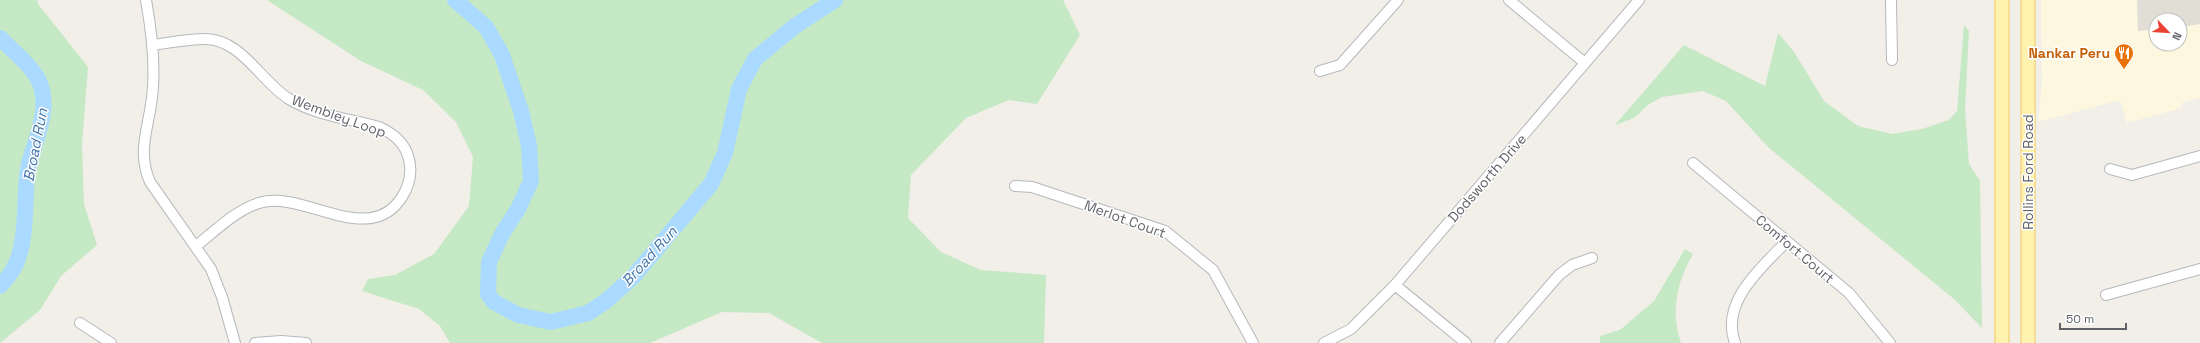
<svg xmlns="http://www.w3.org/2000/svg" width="2200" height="343" font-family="'Space Grotesk',sans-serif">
  <rect width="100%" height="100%" fill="#f1efe8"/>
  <!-- commercial -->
  <path fill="#fef7e0" d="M2041,0H2137L2138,31L2156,29V44H2180V27L2200,24V97L2181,103L2182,108L2127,123L2120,100L2038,122L2042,84Z"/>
  <!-- education -->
  <path fill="#e1ded6" d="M2137,0H2200V24L2180,27V20H2156V29L2138,31Z"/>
  <!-- green -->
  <path fill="#c5e8c5" d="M0,0H37L38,4L88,67L82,144L84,204L97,245L61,276L40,310L0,343Z
    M267,0H1063L1080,35L1037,104L1009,100L966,118L911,175L908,218L941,252L981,270L1046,275L1044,343H822L769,313L722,312L650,343H450L440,326L419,309L362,291L368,279L395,275L434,254L469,206L473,157L456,122L423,90L361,61Z
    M1964,25L1969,31L1965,109L1969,164L1980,181L1982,328L1954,299L1769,148L1726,101L1703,91L1662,97L1649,104L1634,118L1615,125L1684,45L1765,86L1778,33L1794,52L1824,101L1858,126L1892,134L1922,129L1949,120L1957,111Z
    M1685,249L1693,254C1677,281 1670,313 1681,343H1600V336L1620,330L1654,301Z"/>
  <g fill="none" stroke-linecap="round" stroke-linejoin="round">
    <!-- river -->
    <path stroke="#aadaff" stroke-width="16" d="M455,0L486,27L502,55L521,111L529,146L531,181L518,209L502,234L489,262L488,294L494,302L518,315L551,322L588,313L606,301L633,277L711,184L725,153L739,89L755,59L795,26L835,0
      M0,38C14,52 38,70 42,90C48,114 35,141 29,164C23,193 28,224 20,252C17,266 10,276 0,286"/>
    <!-- minor casing -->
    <g stroke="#b5b8bc" stroke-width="12">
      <path id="minor" d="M146,0C151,28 155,57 153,86C152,121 135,148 150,182L211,269L222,297L235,343
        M1509,0L1585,63
        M1891,0L1892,60
        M152,45C169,43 187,39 204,39C241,38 261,82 289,99C315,115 350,119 379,127C392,133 404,142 408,156C413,171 410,184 402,197C369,249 303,189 259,203C236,210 215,231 196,246
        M1320,71L1340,65L1398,0
        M1693,163L1849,293L1890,343
        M2110,169L2132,175L2200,156
        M1015,186L1032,187L1165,231L1213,270L1253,343
        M1395,285L1466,343
        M2106,295L2200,269
        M80,323L111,343
        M255,343L281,341L306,343
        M1324,343L1351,329L1395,285L1639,0
        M1500,343L1559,275L1572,265L1592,258
        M1735,343C1720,302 1761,268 1786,242"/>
    </g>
    <!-- major casing -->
    <g stroke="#f2c960" stroke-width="15">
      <path id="major" d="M2002,0V343
        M2028,0V343"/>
    </g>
    <!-- minor -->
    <use href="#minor" stroke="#fff" stroke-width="10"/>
    <!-- major -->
    <use href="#major" stroke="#fff2af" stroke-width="13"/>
  </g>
  <!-- icons -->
  <defs>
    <g id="restaurant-pin" transform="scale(1)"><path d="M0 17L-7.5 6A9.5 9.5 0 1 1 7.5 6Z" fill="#e8710a" stroke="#fff"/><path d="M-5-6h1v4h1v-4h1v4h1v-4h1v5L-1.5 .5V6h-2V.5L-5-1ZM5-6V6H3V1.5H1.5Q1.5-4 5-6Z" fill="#fff"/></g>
  </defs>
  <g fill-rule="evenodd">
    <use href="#restaurant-pin" x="2124" y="53"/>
  </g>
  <g text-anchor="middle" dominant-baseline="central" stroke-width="3" stroke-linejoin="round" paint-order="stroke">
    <!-- food labels -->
    <g font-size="14" font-weight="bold" fill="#c56008" stroke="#fff" text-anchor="end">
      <text x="2110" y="53">Nankar Peru</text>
    </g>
    <!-- street labels -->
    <g font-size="14" fill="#5f6368" stroke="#fff">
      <text transform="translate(339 116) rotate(20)">Wembley Loop</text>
      <text transform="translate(2028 172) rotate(-90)">Rollins Ford Road</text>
      <text transform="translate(1487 178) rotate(-49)">Dodsworth Drive</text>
      <text transform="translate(1125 219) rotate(20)">Merlot Court</text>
      <text transform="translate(1795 249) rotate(40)">Comfort Court</text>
    </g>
    <!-- water labels -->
    <g font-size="15" font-style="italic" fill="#4174aa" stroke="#fff">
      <text transform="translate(35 145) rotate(-79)">Broad Run</text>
      <text transform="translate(649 256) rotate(-48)">Broad Run</text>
    </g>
  </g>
  <!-- north arrow -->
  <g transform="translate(2168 32) rotate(115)"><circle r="19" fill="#ffffff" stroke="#bfc1c3"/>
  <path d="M0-3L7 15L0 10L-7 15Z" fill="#ea4335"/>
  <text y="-6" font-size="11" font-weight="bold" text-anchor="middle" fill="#5f6368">N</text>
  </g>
  <!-- scale -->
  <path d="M2060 323v6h66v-6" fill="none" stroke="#5f6368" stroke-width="2"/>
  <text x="2066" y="323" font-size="12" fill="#5f6368" stroke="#ffffff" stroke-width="3" paint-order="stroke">50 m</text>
</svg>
